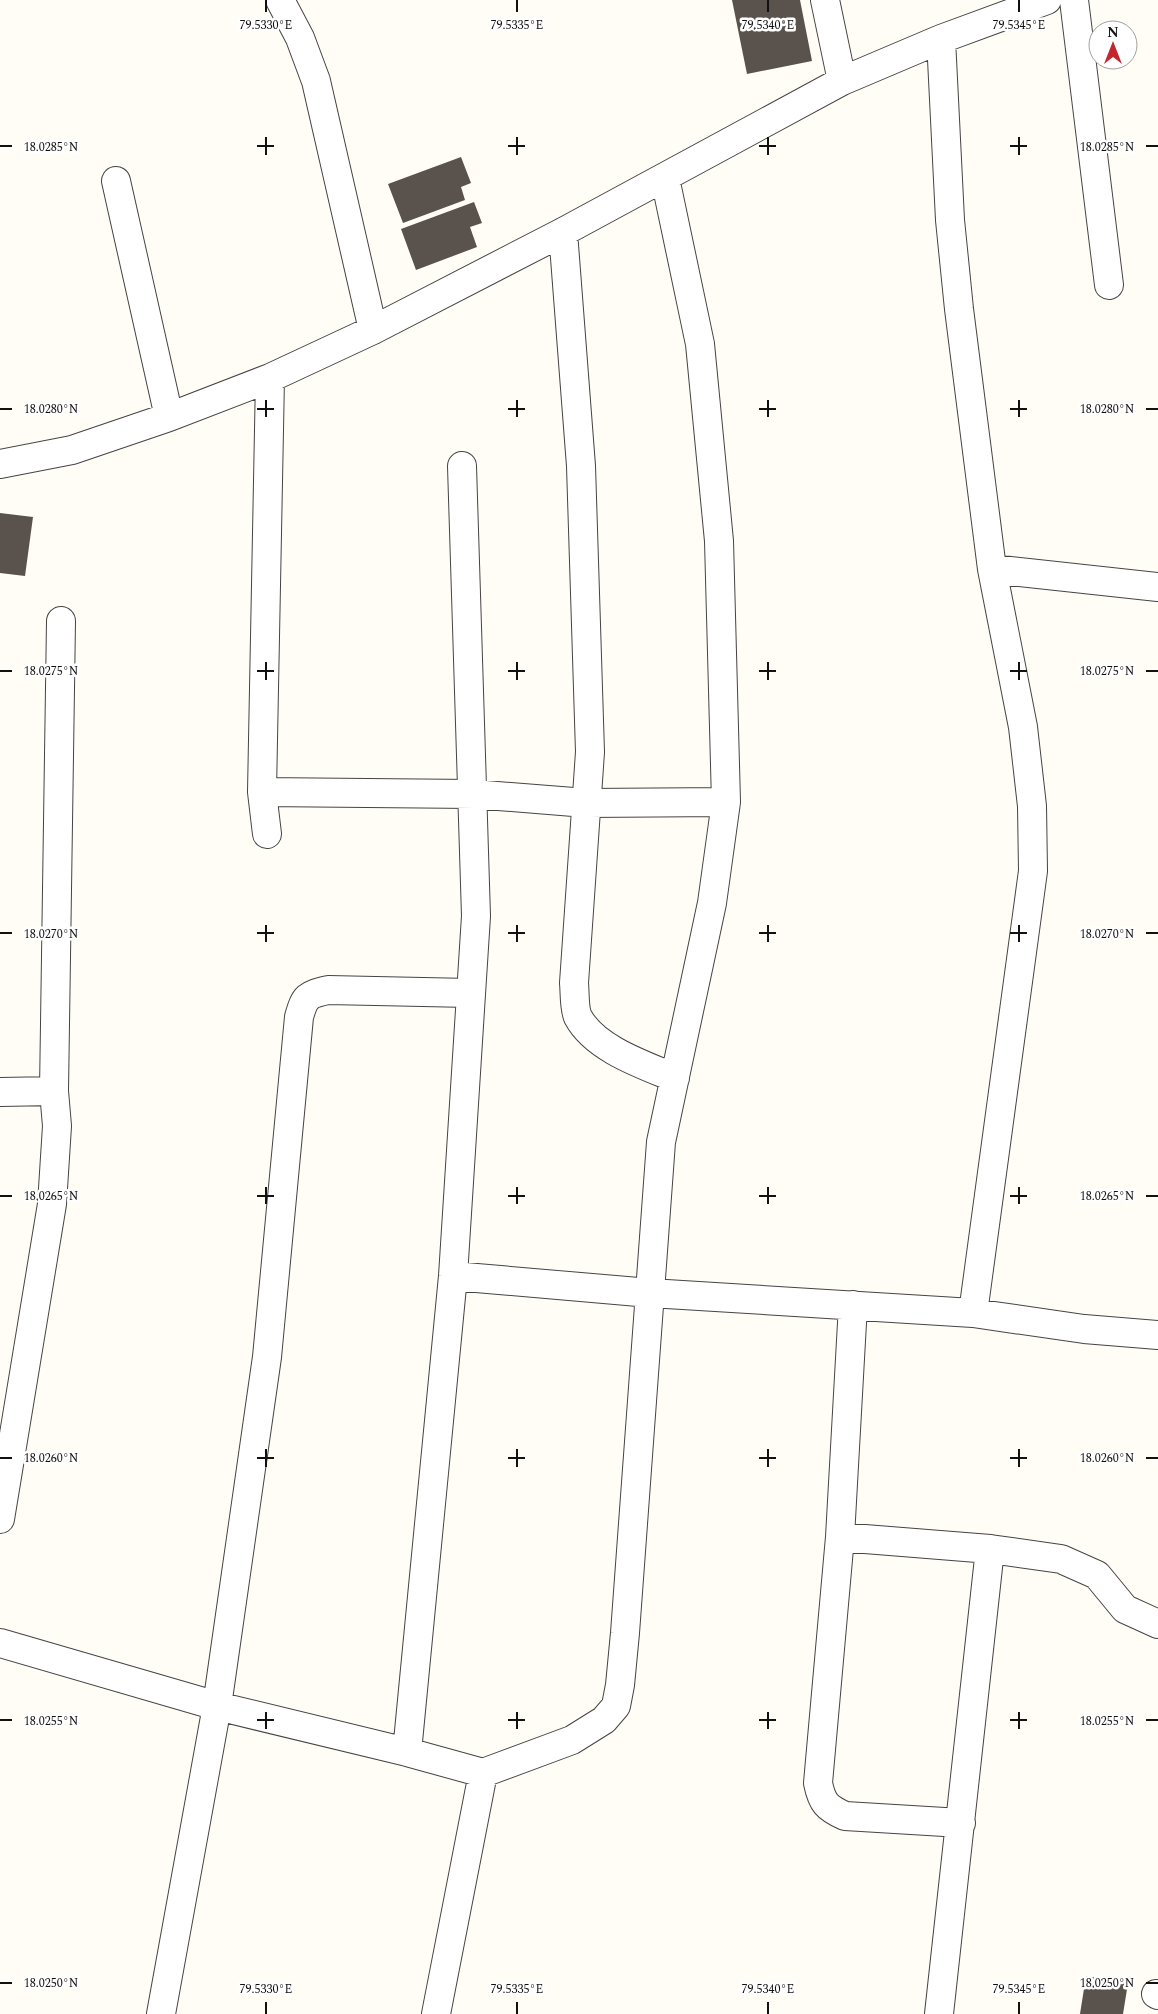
<svg xmlns="http://www.w3.org/2000/svg" width="1158" height="2014" font-family="Spectral,serif">
  <rect width="100%" height="100%" fill="#fffdf5"/>
  <!-- building -->
  <path fill="#5a524d" d="M732,0H800L812,61L747,74Z
    M461,157L471,183L461,187L465,200L403,223L388,184Z
    M474,202L482,223L470,227L477,247L416,270L401,229Z
    M0,513L33,517L25,576L0,573Z
    M1086,1976L1128,1983L1123,2014H1080Z"/>
  <g fill="none" stroke-linecap="round" stroke-linejoin="round">
    <!-- minor casing -->
    <g stroke="#444" stroke-width="30">
      <path id="minor" d="M280,0L300,38L316,81L373,330
        M825,0L842,81
        M1074,0L1109,285
        M941,39L950,220L959,309L992,569L1023,727L1032,806L1033,871L973,1313
        M665,178L700,344L719,541L726,802
        M116,181L169,417
        M563,232L581,466L590,752L574,983C575,993 574,1009 578,1017C595,1049 644,1065 675,1078
        M0,464L72,450L169,417L270,378L373,330L563,232L842,81L941,39L1047,0
        M992,569L1158,587
        M267,834L262,792L270,378
        M54,1091L61,621
        M0,1092L54,1091L57,1126L52,1204L0,1519
        M453,1276L650,1293L973,1313L1084,1329L1158,1335
        M853,1305L840,1537L818,1783C822,1803 827,1808 845,1816L961,1823
        M840,1537L990,1549L1061,1559L1097,1575L1125,1609L1158,1624
        M0,1643L217,1706L407,1752L483,1773L572,1740L604,1720L616,1706L620,1685L625,1633L661,1142L712,903L726,802L586,803L473,794L262,792
        M407,1752L453,1276L476,916L462,466
        M1156,1994L1158,1995
        M161,2014L217,1706L267,1357L299,1017C305,996 307,995 328,990L470,993
        M436,2014L483,1773
        M939,2014L990,1549"/>
    </g>
    <!-- minor -->
    <use href="#minor" stroke="#fff" stroke-width="28"/>
  </g>
  <!-- ticks -->
  <path fill="none" stroke="#111" stroke-width="2" d="M266,0V12M517,0V12M768,0V12M1019,0V12M266,137V155M517,137V155M768,137V155M1019,137V155M0,146H12M257,146H274M508,146H525M759,146H776M1010,146H1027M1146,146H1158M266,400V417M517,400V417M768,400V417M1019,400V417M0,409H12M257,409H274M508,409H525M759,409H776M1010,409H1027M1146,409H1158M266,662V680M517,662V680M768,662V680M1019,662V680M0,671H12M257,671H274M508,671H525M759,671H776M1010,671H1027M1146,671H1158M266,925V942M517,925V942M768,925V942M1019,925V942M0,933H12M257,933H274M508,933H525M759,933H776M1010,933H1027M1146,933H1158M266,1187V1204M517,1187V1204M768,1187V1204M1019,1187V1204M0,1196H12M257,1196H274M508,1196H525M759,1196H776M1010,1196H1027M1146,1196H1158M266,1449V1467M517,1449V1467M768,1449V1467M1019,1449V1467M0,1458H12M257,1458H274M508,1458H525M759,1458H776M1010,1458H1027M1146,1458H1158M266,1712V1729M517,1712V1729M768,1712V1729M1019,1712V1729M0,1720H12M257,1720H274M508,1720H525M759,1720H776M1010,1720H1027M1146,1720H1158M0,1983H12M1146,1983H1158M266,2002V2014M517,2002V2014M768,2002V2014M1019,2002V2014"/>
  <g font-size="12" text-anchor="middle" fill="#111" stroke="#fff" stroke-width="5" stroke-linejoin="round" paint-order="stroke">
    <text x="266" y="29">79.5330°E</text>
    <text x="517" y="29">79.5335°E</text>
    <text x="768" y="29">79.5340°E</text>
    <text x="1019" y="29">79.5345°E</text>
    <text x="51" y="151">18.0285°N</text>
    <text x="1107" y="151">18.0285°N</text>
    <text x="51" y="413">18.0280°N</text>
    <text x="1107" y="413">18.0280°N</text>
    <text x="51" y="675">18.0275°N</text>
    <text x="1107" y="675">18.0275°N</text>
    <text x="51" y="938">18.0270°N</text>
    <text x="1107" y="938">18.0270°N</text>
    <text x="51" y="1200">18.0265°N</text>
    <text x="1107" y="1200">18.0265°N</text>
    <text x="51" y="1462">18.0260°N</text>
    <text x="1107" y="1462">18.0260°N</text>
    <text x="51" y="1725">18.0255°N</text>
    <text x="1107" y="1725">18.0255°N</text>
    <text x="51" y="1987">18.0250°N</text>
    <text x="1107" y="1987">18.0250°N</text>
    <text x="266" y="1993">79.5330°E</text>
    <text x="517" y="1993">79.5335°E</text>
    <text x="768" y="1993">79.5340°E</text>
    <text x="1019" y="1993">79.5345°E</text>
  </g>
  <!-- north arrow -->
  <g transform="translate(1113 45)"><circle r="24" fill="#ffffff" stroke="#a0a0a0"/>
  <path d="M0-4L9 19L0 12L-9 19Z" fill="#c4262e"/>
  <text y="-8" font-size="14" font-weight="bold" text-anchor="middle" fill="#111111">N</text>
  </g>
</svg>
